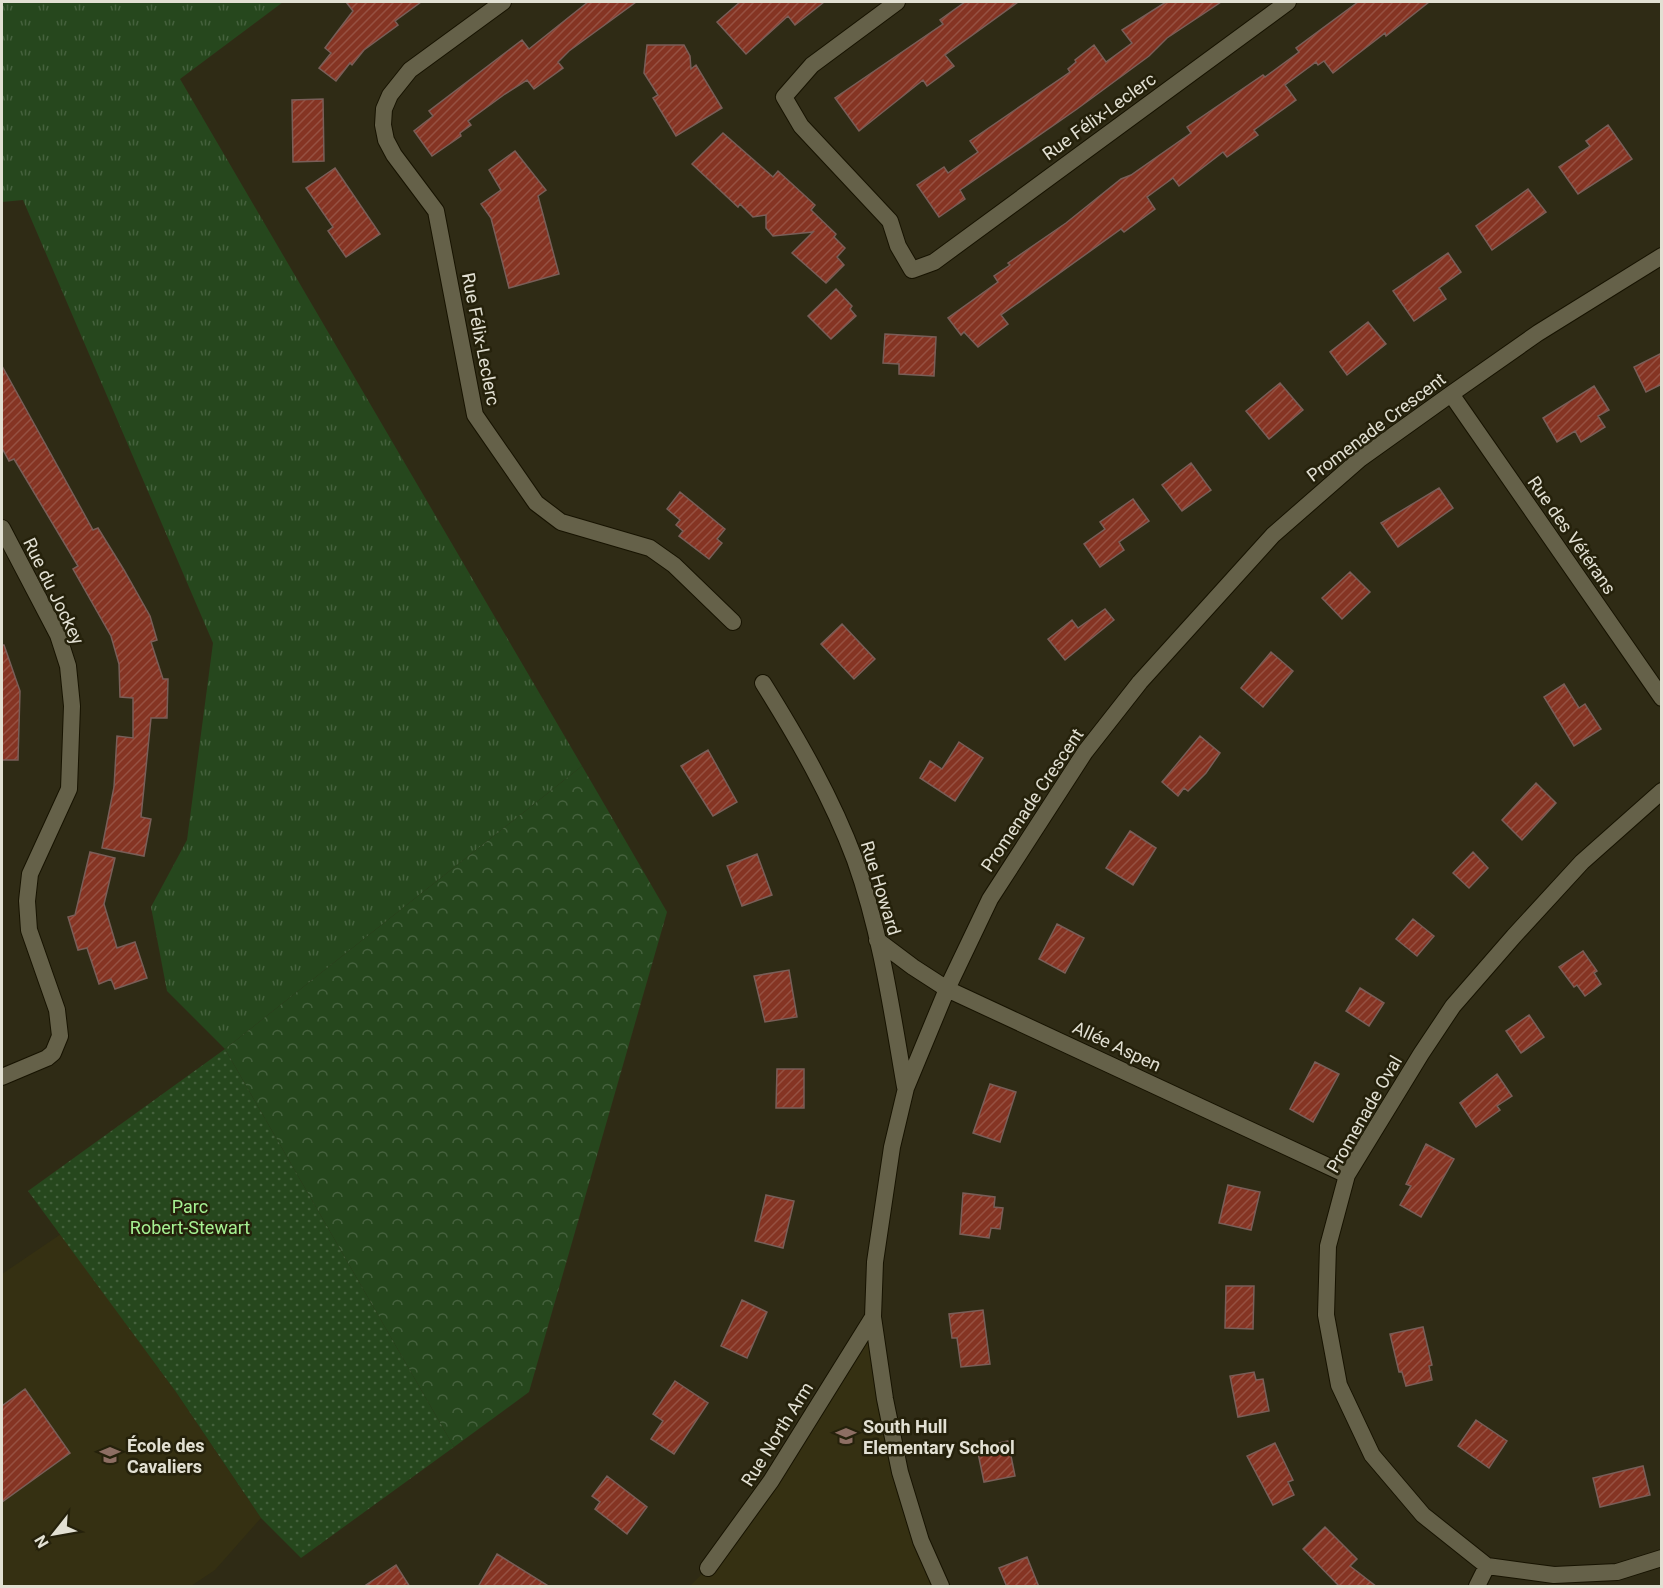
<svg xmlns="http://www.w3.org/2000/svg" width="1663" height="1588" font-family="Roboto,sans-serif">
  <defs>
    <pattern id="grass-tufts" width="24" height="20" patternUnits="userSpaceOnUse" patternTransform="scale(1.5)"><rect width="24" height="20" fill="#26471d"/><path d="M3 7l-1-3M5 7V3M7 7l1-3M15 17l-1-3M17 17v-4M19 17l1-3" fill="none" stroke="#45613d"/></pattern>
    <pattern id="forest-crowns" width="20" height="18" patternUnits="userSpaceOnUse" patternTransform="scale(1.5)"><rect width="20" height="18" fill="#26471d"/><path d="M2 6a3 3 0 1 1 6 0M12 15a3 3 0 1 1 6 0" fill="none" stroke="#45613d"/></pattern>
    <pattern id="park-dots" width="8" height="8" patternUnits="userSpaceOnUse" patternTransform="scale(1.5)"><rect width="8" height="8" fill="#26471d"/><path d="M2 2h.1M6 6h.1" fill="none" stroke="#45613d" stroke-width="1.8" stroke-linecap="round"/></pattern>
    <pattern id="building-hatch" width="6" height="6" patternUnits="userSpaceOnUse" patternTransform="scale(1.5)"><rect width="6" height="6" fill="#853423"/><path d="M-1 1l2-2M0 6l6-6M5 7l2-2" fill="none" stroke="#965142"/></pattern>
  </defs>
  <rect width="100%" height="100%" fill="#2f2b15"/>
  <!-- built -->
  <path fill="#353012" d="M61,1234L176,1392L261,1518L215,1570L191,1586H2V1274Z
    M873,1317L885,1399L941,1586H690L708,1568Z"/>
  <!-- grass -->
  <path fill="url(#grass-tufts)" d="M2,2H283L180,79L582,766L225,1049L167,991L151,907L187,840L213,643L23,200L2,202Z"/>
  <!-- forest -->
  <path fill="url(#forest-crowns)" d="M582,766L667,912L529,1392L454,1447L225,1049Z"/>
  <!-- park -->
  <path fill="url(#park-dots)" d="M225,1049L454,1447L301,1558L261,1518L176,1392L28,1191Z"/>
  <!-- building -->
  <path fill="url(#building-hatch)" stroke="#795e58" stroke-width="1.5" d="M346,2H421L395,21L398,25L364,50L352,65L350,63L336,81L319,68L331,53L325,48L353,11Z
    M588,2H636L569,51L558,62L563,68L534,89L527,80L505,94L468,121L471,125L460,133L461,136L432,156L414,131L433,116L429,111L522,40L529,49Z
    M740,2H824L795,25L788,16L746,54L717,22Z
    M965,2H1018L945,55L954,66L927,86L923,80L859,131L835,98L943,24L940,20Z
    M1166,2H1221L1167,38L1149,56L1077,109L960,190L965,199L939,217L917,185L944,167L948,173L978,152L970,141L1070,72L1068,69L1076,62L1075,60L1094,45L1106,62L1132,43L1122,30Z
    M1358,2H1429L1386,36L1385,33L1333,73L1324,61L1318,65L1316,62L1285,85L1296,100L1254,130L1258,135L1227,157L1223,152L1179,186L1173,178L1147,197L1155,209L1124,232L1121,229L1001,315L1008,324L978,347L964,332L961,335L948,318L998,282L994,276L1010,265L1008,263L1066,223L1121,179L1131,175L1191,133L1187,127L1263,75L1265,77L1299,52L1296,48Z
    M647,45H684L690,56L691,69L696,65L722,108L676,136L653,98L658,95L644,73Z
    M323,99L324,161L293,162L292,100Z
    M1608,125L1632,159L1578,194L1559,167L1590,146L1586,141Z
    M723,133L773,177L778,171L815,205L811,210L836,234L834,237L845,248L837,257L844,265L826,283L792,253L813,232L773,236L766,228V215L753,217L740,204L738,207L692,164Z
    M515,151L546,190L538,196L559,274L509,288L491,218L481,204L501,190L489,170Z
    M335,168L380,234L346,257L328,231L333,227L306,188Z
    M1528,189L1546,212L1492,250L1476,226Z
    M1448,253L1461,272L1439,288L1446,299L1414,321L1393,291Z
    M836,289L852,306L850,309L856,316L831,339L808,316Z
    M1368,322L1386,344L1347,375L1330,352Z
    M885,334L936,337L934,376L899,374V364L883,363Z
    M1662,353V384L1646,392L1634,367Z
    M2,366L93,530L98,528L124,570L150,616L157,640L151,642L163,679H168L167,718H151L141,817L151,819L144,856L102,848L114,787L117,736L133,738V698L120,697L119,664L111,636L73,569L78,566L14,459L9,461L2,448Z
    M1280,383L1303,410L1269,439L1246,411Z
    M1594,386L1609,410L1598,416L1605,427L1581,442L1575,431L1557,442L1543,418Z
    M1191,463L1211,490L1182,511L1162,485Z
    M1439,488L1453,508L1398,547L1381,523Z
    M680,492L725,529L717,539L722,543L709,559L679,536L683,531L676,525L680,520L667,509Z
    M1133,499L1149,521L1119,542L1124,550L1100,567L1084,544L1105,529L1100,522Z
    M1350,572L1370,592L1342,619L1322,598Z
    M1105,609L1114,620L1065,660L1048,639L1072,620L1078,628Z
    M842,624L875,659L854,679L821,644Z
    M2,645H4L20,691L18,760H2Z
    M1271,652L1293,671L1263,707L1241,688Z
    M1564,684L1579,708L1585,704L1601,729L1574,746L1544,697Z
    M1200,736L1220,753L1206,773L1188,791L1184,788L1178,796L1162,782Z
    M959,742L983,758L955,801L920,778L930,761L942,769Z
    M708,750L737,802L713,816L681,766Z
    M1536,783L1556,803L1522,840L1502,820Z
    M1130,831L1156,848L1133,885L1106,868Z
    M90,852L115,858L104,904L117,948L135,942L147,978L115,989L111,979L99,984L87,948L78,950L68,917L75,915Z
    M1473,852L1488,868L1469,888L1453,873Z
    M757,854L772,895L742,906L727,866Z
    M1413,919L1434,936L1417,956L1396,939Z
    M1057,924L1084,938L1065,973L1039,959Z
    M1583,951L1597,971L1594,973L1601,984L1585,996L1577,985L1574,987L1559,967Z
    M789,970L797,1017L765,1022L754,976Z
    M1360,988L1384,1003L1369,1026L1346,1011Z
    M1529,1015L1544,1037L1521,1053L1506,1031Z
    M1315,1062L1339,1074L1313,1122L1290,1109Z
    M777,1069H804V1108H776Z
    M1497,1074L1512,1096L1497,1106L1500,1110L1476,1127L1460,1103Z
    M990,1084L1016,1092L1000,1142L973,1133Z
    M1426,1144L1454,1159L1421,1217L1400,1205L1411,1186L1406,1184Z
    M1228,1185L1260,1192L1251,1230L1219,1223Z
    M963,1193L995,1197L994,1207L1003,1208L1000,1229L991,1228L989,1238L960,1234Z
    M766,1195L794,1201L783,1248L755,1241Z
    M1226,1286H1254L1253,1329L1225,1328Z
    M742,1300L767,1312L747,1358L721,1346Z
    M983,1310L990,1364L961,1367L957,1338H952L949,1314Z
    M1423,1327L1432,1365L1429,1366L1432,1380L1406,1386L1402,1372H1399L1390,1334Z
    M1254,1372L1256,1380L1263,1379L1269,1411L1238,1417L1230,1376Z
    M675,1381L708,1403L674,1454L651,1439L663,1421L653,1414Z
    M25,1389L70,1453L2,1502V1406Z
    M1476,1420L1507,1441L1489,1468L1458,1446Z
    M1008,1441L1015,1476L984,1482L977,1448Z
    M1275,1443L1293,1480L1288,1482L1294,1495L1273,1505L1247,1456Z
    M1643,1466L1650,1495L1600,1507L1593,1478Z
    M607,1476L647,1507L627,1534L595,1509L600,1502L592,1496Z
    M1325,1527L1357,1559L1350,1566L1377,1587H1340L1303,1549Z
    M497,1554L505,1559L550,1587H478Z
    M1027,1557L1039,1587H1007L999,1568Z
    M396,1565L410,1587H363Z"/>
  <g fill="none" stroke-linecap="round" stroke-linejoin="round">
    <!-- minor casing -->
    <g stroke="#171301" stroke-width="18">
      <path id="minor" d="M503,2L410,70L390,95L384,109L383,125L386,140L394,155L436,211L475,415L536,503L561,522L650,548L674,565L733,622
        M897,2L812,65L784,97L801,126L890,221L898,246L912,270L934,262L1288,2
        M1451,394L1662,698
        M2,528L58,635L68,666L72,706L69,789L30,874L27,901L29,930L57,1010L60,1036L53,1053L47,1058L2,1077
        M763,683C798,739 832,798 855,860C881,933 892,1012 905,1087
        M1662,791L1582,862L1514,936L1453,1006L1421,1054L1347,1175L1328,1246L1326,1315L1339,1385L1372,1455L1423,1515L1487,1566L1554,1575L1617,1572L1662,1558
        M877,940L913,967L947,989L1347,1175
        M708,1568L771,1481L873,1317
        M941,1586L921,1541L900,1472L885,1399L873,1317L875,1262L892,1147L906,1088L947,989L990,899L1085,752L1140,682L1273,535L1360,459L1451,394L1538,333L1662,256
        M1477,1586L1487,1566"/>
    </g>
    <!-- minor -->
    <use href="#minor" stroke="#656149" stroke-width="16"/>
  </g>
  <!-- icons -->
  <defs>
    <g id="school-bare" transform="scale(1.62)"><path d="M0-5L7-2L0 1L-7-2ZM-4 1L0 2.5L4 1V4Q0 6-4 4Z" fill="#8d6e63" stroke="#25210b" stroke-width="2.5" paint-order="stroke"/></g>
  </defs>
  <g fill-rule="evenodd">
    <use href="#school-bare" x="846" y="1436"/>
    <use href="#school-bare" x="110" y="1455"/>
  </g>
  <g text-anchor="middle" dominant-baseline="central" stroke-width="5" stroke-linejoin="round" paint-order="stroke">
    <!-- street labels -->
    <g font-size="18" fill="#e2e0d3" stroke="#25210b">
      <text transform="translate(1099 116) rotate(-36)">Rue Félix-Leclerc</text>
      <text transform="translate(481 339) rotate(79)">Rue Félix-Leclerc</text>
      <text transform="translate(1376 427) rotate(-37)">Promenade Crescent</text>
      <text transform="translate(1572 535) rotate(55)">Rue des Vétérans</text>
      <text transform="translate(54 591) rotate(64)">Rue du Jockey</text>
      <text transform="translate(1032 800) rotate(-56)">Promenade Crescent</text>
      <text transform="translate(881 888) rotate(73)">Rue Howard</text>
      <text transform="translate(1117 1046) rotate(25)">Allée Aspen</text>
      <text transform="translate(1364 1114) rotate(-60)">Promenade Oval</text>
      <text transform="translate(777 1434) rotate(-58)">Rue North Arm</text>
    </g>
    <!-- park labels -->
    <g font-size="18" fill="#a6f192" stroke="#25210b">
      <text x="190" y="1206">Parc<tspan x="190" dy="21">Robert-Stewart</tspan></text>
    </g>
    <!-- poi labels -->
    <g font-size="18" font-weight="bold" fill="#e2e0d3" stroke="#25210b" text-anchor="start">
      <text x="863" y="1426">South Hull<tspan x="863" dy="21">Elementary School</tspan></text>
      <text x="127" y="1445">École des<tspan x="127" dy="21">Cavaliers</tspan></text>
    </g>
  </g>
  <!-- border -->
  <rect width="1663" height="1588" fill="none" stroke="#e2e0d3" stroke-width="6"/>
  <!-- north arrow -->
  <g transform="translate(54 1534) rotate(239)" stroke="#25210b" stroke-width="4.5" paint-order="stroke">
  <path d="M0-4.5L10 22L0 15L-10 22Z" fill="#e2e0d3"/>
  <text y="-9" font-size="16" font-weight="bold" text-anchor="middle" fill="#e2e0d3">N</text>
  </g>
</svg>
